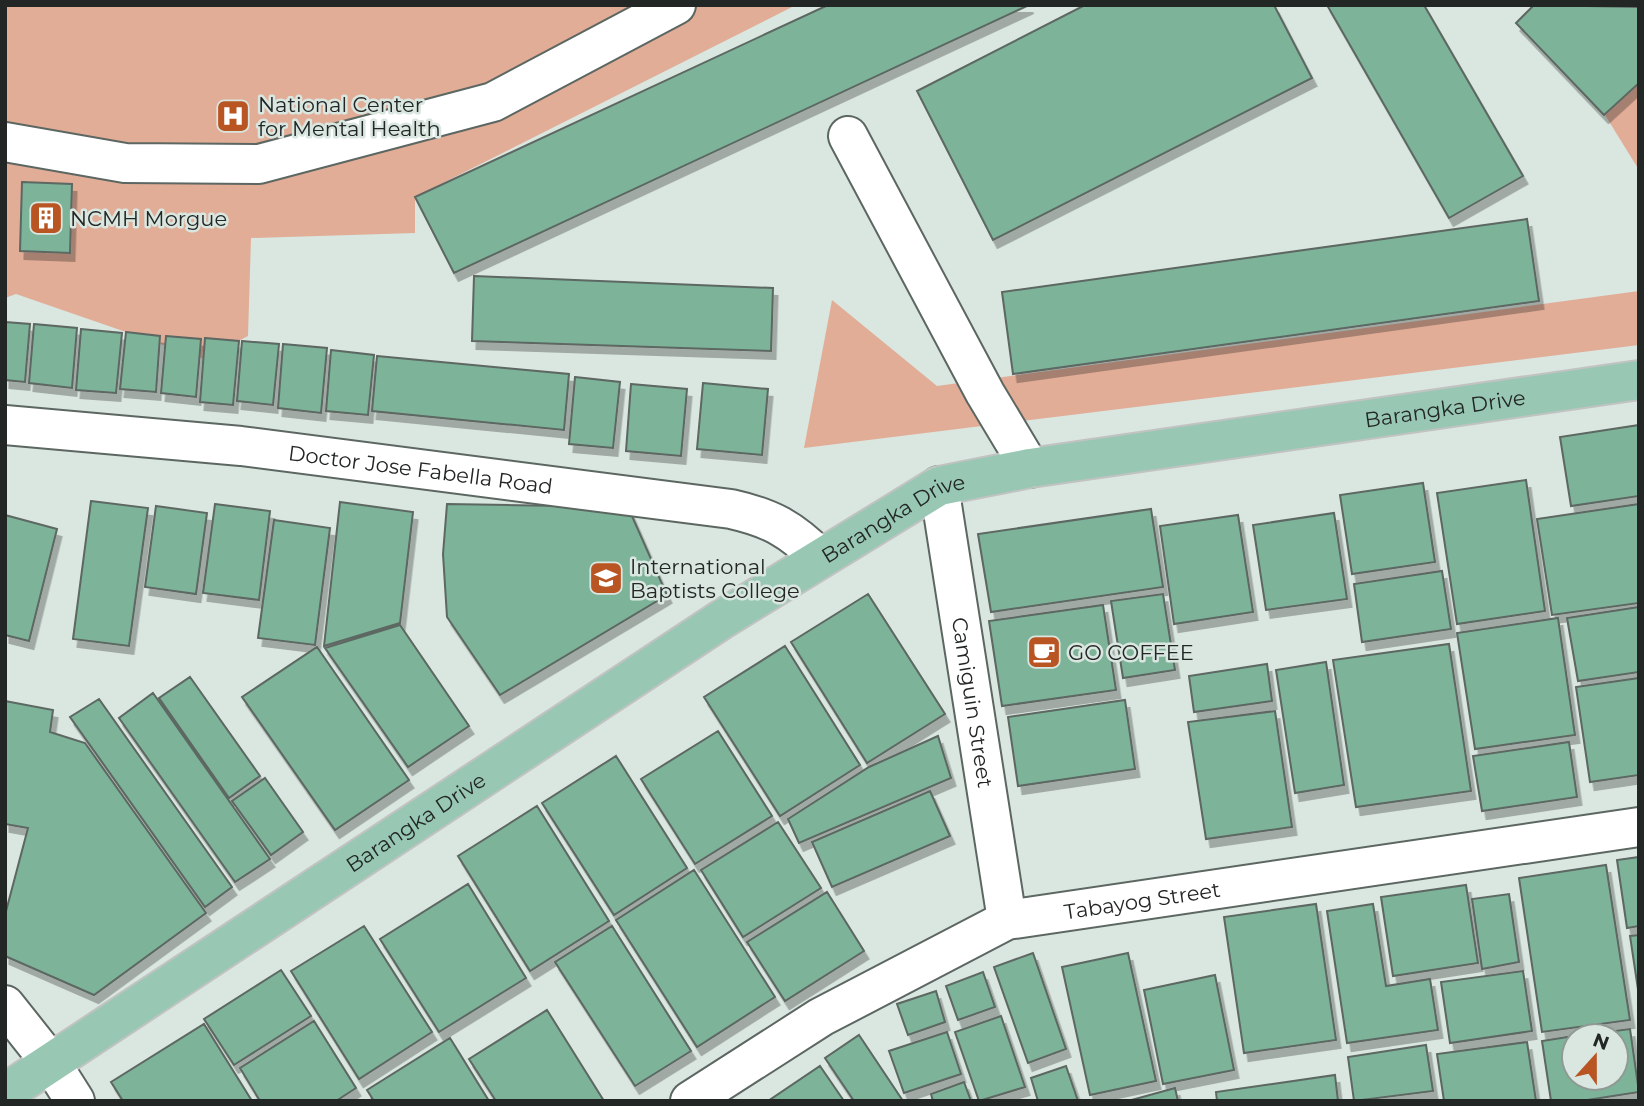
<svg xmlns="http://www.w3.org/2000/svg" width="1644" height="1106" font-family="Montserrat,sans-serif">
  <defs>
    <filter id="shadow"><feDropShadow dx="4.5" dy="8" stdDeviation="0" flood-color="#0004"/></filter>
  </defs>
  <rect width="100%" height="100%" fill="#dae6e0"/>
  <!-- green -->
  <path fill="#e1ad97" d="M5,5H796L415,197V233L251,238L248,336L204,359L16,294L5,298Z
    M1639,83V170L1605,115Z
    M1639,291V345L804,448L832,300L937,386Z"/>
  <!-- building -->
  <path fill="#7bb399" stroke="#5d6762" stroke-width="2" filter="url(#shadow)" d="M828,5H1029L454,273L415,197Z
    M1085,5H1274L1312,78L993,240L917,91Z
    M1327,5H1424L1523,176L1449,218Z
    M1534,5L1639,7V83L1604,115L1516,23Z
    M22,182L72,184L70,253L20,251Z
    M1527,219L1539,301L1013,374L1002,292Z
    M474,276L773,288L771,351L472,341Z
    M5,322L30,324L25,382L5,380Z
    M34,324L77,328L72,388L29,383Z
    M81,329L122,333L116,393L76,390Z
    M126,332L160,336L156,392L120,389Z
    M166,336L201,339L196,397L161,393Z
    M205,338L239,341L233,405L200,402Z
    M242,341L279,344L273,405L237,401Z
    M283,344L327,348L321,413L278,408Z
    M331,350L374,355L368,415L326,411Z
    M377,356L569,374L564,430L372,411Z
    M575,377L620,382L613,448L569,444Z
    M703,383L768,389L762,455L697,449Z
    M631,384L687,389L681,456L626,451Z
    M1639,425V496L1571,506L1560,437Z
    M1526,480L1545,611L1457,624L1437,493Z
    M1423,483L1435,562L1352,574L1340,495Z
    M91,501L148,508L129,646L73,639Z
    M340,502L413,512L400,623L324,646Z
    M215,504L270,511L259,600L203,593Z
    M447,504L628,507L667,595L500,695L447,617L443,554Z
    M1639,504V603L1552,615L1537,519Z
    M156,506L207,513L196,594L145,587Z
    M1151,509L1163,587L991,612L978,534Z
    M1334,513L1347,599L1266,610L1253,525Z
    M5,515L57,529L29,641L5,635Z
    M1238,515L1253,612L1174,624L1160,526Z
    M274,520L330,528L315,645L258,638Z
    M1442,571L1451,629L1362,642L1354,584Z
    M868,594L945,714L867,763L791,642Z
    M1163,594L1175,670L1123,678L1111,601Z
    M1103,605L1116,690L1002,706L989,621Z
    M1639,607V672L1578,681L1567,618Z
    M1558,618L1575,735L1475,749L1457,633Z
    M400,625L469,726L408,767L325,648Z
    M1449,644L1471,791L1356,807L1333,660Z
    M785,646L860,765L780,816L704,697Z
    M317,647L409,780L335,830L242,697Z
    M1326,662L1344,785L1295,793L1276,670Z
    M1267,664L1272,701L1194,712L1189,676Z
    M190,677L260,776L229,798L159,698Z
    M1639,678V775L1590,782L1576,687Z
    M153,693L270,859L235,882L119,718Z
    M99,699L232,887L205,907L70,717Z
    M1125,700L1135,769L1018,786L1008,717Z
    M5,701L53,710L50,732L85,743L206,913L94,995L5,956V915L28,828L5,824Z
    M1275,711L1292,827L1206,839L1188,722Z
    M718,731L772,816L695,864L641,779Z
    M938,736L951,778L799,843L788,819L869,767Z
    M1569,742L1577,797L1482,811L1473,756Z
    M616,756L687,868L614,915L542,803Z
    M265,778L303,832L271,855L232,801Z
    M930,791L950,836L832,887L812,842Z
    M537,806L609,921L530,971L458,856Z
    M778,822L821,888L743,937L701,870Z
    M1639,857V926L1627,928L1617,860Z
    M1606,865L1630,1020L1542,1032L1519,878Z
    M694,870L775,997L697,1047L616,920Z
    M468,884L526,978L439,1032L380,939Z
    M1466,885L1478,963L1393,976L1381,897Z
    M827,892L864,951L785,1001L747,942Z
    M1509,894L1519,962L1482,969L1472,899Z
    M1316,904L1336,1040L1244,1053L1224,917Z
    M1373,904L1386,986L1430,979L1438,1030L1347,1043L1327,911Z
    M364,926L432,1032L359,1079L291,971Z
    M612,926L691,1051L635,1086L555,962Z
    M1639,935V996L1630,936Z
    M1033,953L1066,1049L1028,1063L994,967Z
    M1128,953L1156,1081L1090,1095L1062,967Z
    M281,970L311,1016L234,1065L204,1019Z
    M1523,971L1532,1031L1450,1043L1441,982Z
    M983,972L995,1007L958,1020L946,986Z
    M1215,975L1234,1070L1163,1084L1144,990Z
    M936,991L945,1022L908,1035L897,1004Z
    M547,1010L604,1101H496L469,1059Z
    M1001,1016L1025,1087L979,1101L955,1032Z
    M314,1021L356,1088L336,1101H260L240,1068Z
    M204,1024L252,1101H123L111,1082Z
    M1630,1029L1639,1092L1581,1101H1551L1542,1041L1574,1036V1078H1616V1036H1575Z
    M947,1032L961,1074L904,1093L889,1051Z
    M859,1035L903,1101H854L825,1058Z
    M450,1038L489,1101H374L367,1090Z
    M1527,1042L1536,1101H1444L1437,1054Z
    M1426,1045L1433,1091L1354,1101L1348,1057Z
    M820,1066L844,1101H768Z
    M1066,1066L1078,1101H1038L1031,1078Z
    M1335,1075L1338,1101H1217L1216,1092Z
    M964,1082L971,1101H933L931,1094Z
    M1175,1088L1178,1101H1128Z"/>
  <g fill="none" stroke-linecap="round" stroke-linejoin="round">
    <!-- minor casing -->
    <g stroke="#5d6762" stroke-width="42">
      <g id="minor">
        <path d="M848,136L985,393L1030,468"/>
        <path d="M5,142L125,163L259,164L493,102L676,5"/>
        <path id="s1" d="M5,425L241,446L731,509C771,518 791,529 820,558"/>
        <path id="s2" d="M939,486L1007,920"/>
        <path d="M5,1005L51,1063L75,1101"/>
        <path id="s3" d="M690,1101L821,1017L1007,920L1639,827"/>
      </g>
    </g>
    <!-- major casing -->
    <g stroke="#c1c3c2" stroke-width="42">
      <g id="major">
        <path id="s4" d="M5,1093L724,618L939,486L1030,468L1639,380"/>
      </g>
    </g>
    <!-- minor -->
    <use href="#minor" stroke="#fff" stroke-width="38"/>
    <!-- major -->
    <use href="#major" stroke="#98c8b4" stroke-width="38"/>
  </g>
  <!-- icons -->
  <defs>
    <g id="hospital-square" transform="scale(1.75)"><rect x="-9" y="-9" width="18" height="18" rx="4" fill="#b95523" stroke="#dae6e0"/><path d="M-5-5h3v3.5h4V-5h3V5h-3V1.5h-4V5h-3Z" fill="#fff"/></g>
    <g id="building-square" transform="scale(1.75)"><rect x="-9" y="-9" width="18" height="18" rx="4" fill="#b95523" stroke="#dae6e0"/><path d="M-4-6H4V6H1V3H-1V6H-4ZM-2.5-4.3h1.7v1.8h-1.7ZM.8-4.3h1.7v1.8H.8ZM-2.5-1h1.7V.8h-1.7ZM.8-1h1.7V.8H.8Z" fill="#fff"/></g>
    <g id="university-square" transform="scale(1.75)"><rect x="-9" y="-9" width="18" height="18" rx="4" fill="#b95523" stroke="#dae6e0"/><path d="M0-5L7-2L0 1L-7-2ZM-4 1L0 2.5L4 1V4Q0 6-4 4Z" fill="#fff"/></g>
    <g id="cafe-square" transform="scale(1.75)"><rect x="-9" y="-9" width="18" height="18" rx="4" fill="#b95523" stroke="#dae6e0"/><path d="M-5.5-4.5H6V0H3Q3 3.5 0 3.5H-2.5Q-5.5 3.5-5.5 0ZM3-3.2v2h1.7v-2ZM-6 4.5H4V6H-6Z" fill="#fff"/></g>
  </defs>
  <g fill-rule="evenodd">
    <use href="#hospital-square" x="233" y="116"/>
    <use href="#building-square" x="46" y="218"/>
    <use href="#university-square" x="606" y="578"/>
    <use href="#cafe-square" x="1044" y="652"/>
  </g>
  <g text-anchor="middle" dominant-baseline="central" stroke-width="5" stroke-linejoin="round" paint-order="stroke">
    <!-- poi labels -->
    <g font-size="21" fill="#222725" stroke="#dae6e0" text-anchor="start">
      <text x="258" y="104">National Center<tspan x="258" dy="24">for Mental Health</tspan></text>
      <text x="70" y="218">NCMH Morgue</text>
      <text x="630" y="566">International<tspan x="630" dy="24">Baptists College</tspan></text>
      <text x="1068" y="652">GO COFFEE</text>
    </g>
    <!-- street labels -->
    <g font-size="21" fill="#222725" stroke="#dae6e0">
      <text stroke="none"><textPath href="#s4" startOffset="1626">Barangka Drive</textPath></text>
      <text stroke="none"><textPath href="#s1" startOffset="418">Doctor Jose Fabella Road</textPath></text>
      <text stroke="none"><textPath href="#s4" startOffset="1059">Barangka Drive</textPath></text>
      <text stroke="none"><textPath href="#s2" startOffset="219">Camiguin Street</textPath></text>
      <text stroke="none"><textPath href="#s4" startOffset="492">Barangka Drive</textPath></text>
      <text stroke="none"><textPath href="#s3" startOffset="502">Tabayog Street</textPath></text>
    </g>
  </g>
  <!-- border -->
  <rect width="1644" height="1106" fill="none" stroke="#222725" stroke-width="14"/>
  <!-- north arrow -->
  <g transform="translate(1595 1057) rotate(21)"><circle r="33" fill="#dae6e0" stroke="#909a95" stroke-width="2"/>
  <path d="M0-5L12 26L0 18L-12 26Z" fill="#b95523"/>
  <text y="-10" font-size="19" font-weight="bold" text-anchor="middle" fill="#222725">N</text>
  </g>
</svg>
